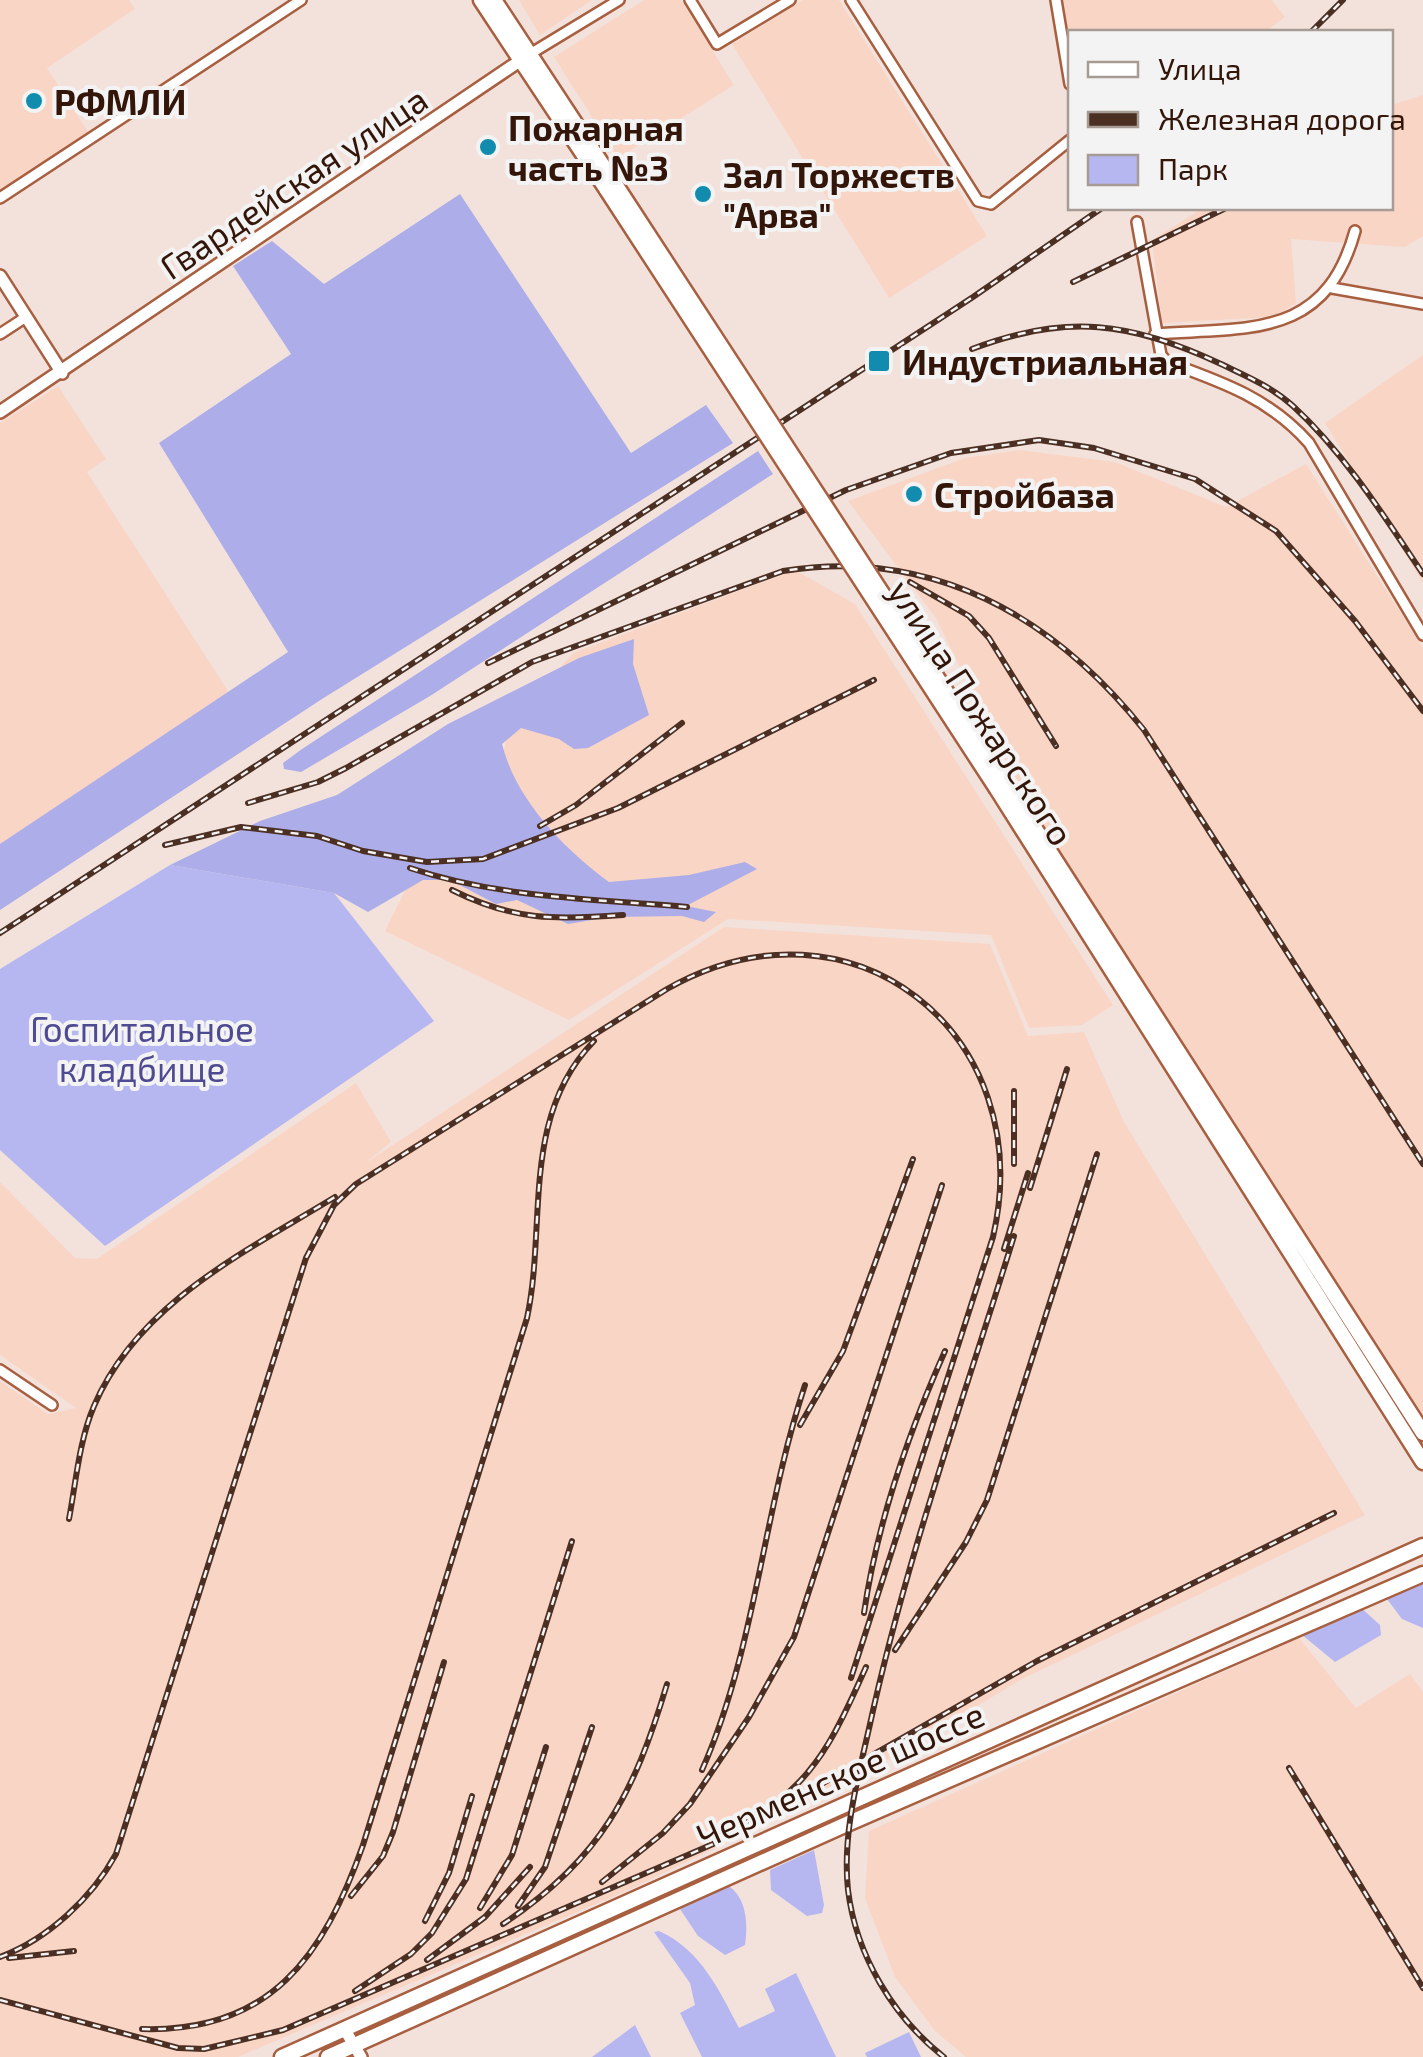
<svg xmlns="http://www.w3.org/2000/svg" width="1423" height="2057" font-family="'Exo 2',sans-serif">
  <rect width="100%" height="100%" fill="#f3e2db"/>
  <!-- built -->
  <path fill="#f9d5c6" d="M0,0H129L135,9L47,68L90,135L0,194Z
    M519,0H592L540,35Z
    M644,0H681L734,85L618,158L554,57Z
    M803,0H839L987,236L889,298L732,44Z
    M1062,0H1272L1285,17L1265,32H1070V44Z
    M1423,95V236L1405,247L1291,239L1296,303L1274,317L1162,323L1152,240L1203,208H1390L1391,105Z
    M1423,355V583L1325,423Z
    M58,386L106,459L87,472L241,711L0,875V423Z
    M1019,450L1115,462L1226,507L1306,464L1423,648V1416L1019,789L936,618L848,501L965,458Z
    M795,570L855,604L1113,1005L1082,1025L1029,1028L991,935L728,919L569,1020L385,931L414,872L503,753L511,723L573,653Z
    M724,927L990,944L1028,1036L1084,1032L1124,1122L1365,1515L1022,1679L859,1777L797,1809L624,1892L238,2057H0V1381L48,1414L76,1408L0,1355V1182L75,1258L97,1259L356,1083L391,1142L364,1164Z
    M1299,1638L1356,1708L1410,1674L1423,1692V2057H966L935,2031L895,1977L865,1898L869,1831Z"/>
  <!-- green -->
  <path fill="#b6b7f1" d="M170,865L334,893L434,1021L105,1246L0,1150V969Z
    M1423,1578V1628L1402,1619L1384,1595Z
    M1358,1605L1380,1625L1381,1635L1335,1662L1301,1634Z
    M814,1850L824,1905L822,1913L807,1916L771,1890L770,1870Z
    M729,1886C747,1899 748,1924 745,1945L725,1955L698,1936L680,1909Z
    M659,1931C701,1950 719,1990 739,2028L775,2011L765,1989L796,1973L836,2057H702L680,2013L695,2005L690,1983L654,1932Z
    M635,2025L651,2057H592Z
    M909,2032L921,2057H867L865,2053Z"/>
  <!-- forest -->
  <path fill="#acade9" d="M460,194L631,453L706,405L733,443L322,699L0,910V844L288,652L159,443L291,354L233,266L272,241L324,284Z
    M758,451L773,474L430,696L301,772L284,769L283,763L302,749Z
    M634,639L633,664L649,715L588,748L574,749L559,739L521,728L502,744C516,800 564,849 609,882L689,875L745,862L757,869L686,906L716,912L704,922L682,916L610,917L568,924L517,900L496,904L450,880H423L368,912L334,893L170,865L260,821L337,795L448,724L579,658Z"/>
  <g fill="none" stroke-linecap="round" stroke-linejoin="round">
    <!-- minor casing -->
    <g stroke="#a75f40" stroke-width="14">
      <path id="minor" d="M690,0L717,44L790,0
        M851,0L978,201L991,204L1070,140
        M1056,0L1070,84
        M530,54L619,0
        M0,198L301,0
        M1137,222L1161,355L1167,362C1222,382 1269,398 1309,443L1423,635
        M1332,288L1423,304
        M0,334L26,317
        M1155,334C1248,327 1325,340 1355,231
        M0,1370L52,1405"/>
    </g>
    <!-- tertiary casing -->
    <g stroke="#a75f40" stroke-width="16">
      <path id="tertiary" d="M0,276L62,373
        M0,412L527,56
        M345,2030L361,2057"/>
    </g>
    <!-- primary casing -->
    <g stroke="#a75f40" stroke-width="19">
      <path id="primary" d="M481,0L607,190
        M494,0L617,187
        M1005,782L1423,1433
        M997,789L1423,1462
        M282,2057L1423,1546
        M328,2057L849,1823L1423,1574"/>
    </g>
    <!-- minor -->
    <use href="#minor" stroke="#fff" stroke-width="9"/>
    <!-- tertiary -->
    <use href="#tertiary" stroke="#fff" stroke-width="11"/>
    <!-- primary -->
    <use href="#primary" stroke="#fff" stroke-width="14"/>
    <!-- rail casing -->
    <g stroke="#4b2f23" stroke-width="6">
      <path id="rail" d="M1311,32L1343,0
        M1073,282L1226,208
        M972,349C1066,313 1132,322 1221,364C1246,376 1272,387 1293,406C1345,454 1384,516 1423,574
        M910,582L969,616L989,638L1056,746
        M488,663L846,490L951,453L1039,440L1094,448L1195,479L1276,531L1355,621L1423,711
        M248,803L318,782L346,768L532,662L783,571C932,547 1053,616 1144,730L1423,1164
        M540,826L576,805L682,723
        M165,845L241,827L317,836L363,851L427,862L483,859L618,808L874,680
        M410,868C499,898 594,899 687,907
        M452,890C514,921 556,920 623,915
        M0,933L973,297L1102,208
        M1014,1164V1091
        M1030,1188L1067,1069
        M1004,1249L1028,1173
        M800,1425L843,1351L913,1159
        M69,1519C76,1482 79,1441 94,1406C138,1303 245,1252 335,1197
        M864,1613C877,1523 908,1434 945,1351
        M895,1650L966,1542L987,1500L1097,1154
        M1289,1768L1423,1988
        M702,1770C756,1648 763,1511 805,1385
        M790,1802L1037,1661L1334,1513
        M602,1882L663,1833L690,1804L749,1717L794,1637L942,1185
        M351,1896L383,1856L393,1832L444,1662
        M518,1906L545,1867L592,1727
        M480,1908L512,1855L546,1747
        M425,1921L449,1873L472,1796
        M503,1924C601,1859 634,1794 667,1684
        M0,1957C48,1939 92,1898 116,1854L306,1258L334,1205L356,1184L667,989C851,884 1040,1033 993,1237L851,1678
        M9,1958L74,1951
        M427,1960L485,1917L530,1867
        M355,1991L411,1954L432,1933L466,1879L572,1541
        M0,2000L178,2048L204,2049L283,2030L720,1841C739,1826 759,1815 778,1801C823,1767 844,1716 866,1667
        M142,2029C270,2033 324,1956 363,1845L527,1318C547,1225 520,1117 594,1041
        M944,2057C893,2017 856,1955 848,1890C842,1834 858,1778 870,1724C906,1559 964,1398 1014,1236"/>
    </g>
    <!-- rail -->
    <use href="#rail" stroke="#f3f3f3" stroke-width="2.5" stroke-dasharray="8" stroke-linecap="butt"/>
    <!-- primary-bridge casing -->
    <g stroke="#a75f40" stroke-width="19" stroke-linecap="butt">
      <path id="primary-bridge" d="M617,187L1005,782
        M607,190L997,789"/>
    </g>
    <!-- primary-bridge -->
    <use href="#primary-bridge" stroke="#fff" stroke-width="14"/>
  </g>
  <!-- markers -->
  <g fill="#118cae" stroke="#f3f3f3" stroke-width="4">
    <circle cx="34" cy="101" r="10"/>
    <circle cx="488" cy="147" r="10"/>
    <circle cx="703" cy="194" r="10"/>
    <rect x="867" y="349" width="24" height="24" rx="5"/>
    <circle cx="914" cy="494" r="10"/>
  </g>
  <g text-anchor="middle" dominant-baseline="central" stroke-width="8" stroke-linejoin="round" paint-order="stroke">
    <!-- poi labels -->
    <g font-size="35" font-weight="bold" fill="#331609" stroke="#f3f3f3" text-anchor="start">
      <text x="54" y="101">РФМЛИ</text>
      <text x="508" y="127">Пожарная<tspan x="508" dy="40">часть №3</tspan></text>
      <text x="723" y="174">Зал Торжеств<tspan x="723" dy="40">"Арва"</tspan></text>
      <text x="902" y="361">Индустриальная</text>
      <text x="934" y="494">Стройбаза</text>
    </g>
    <!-- street labels -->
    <g font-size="35" fill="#331609" stroke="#f3f3f3">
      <text transform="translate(293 182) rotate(-34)">Гвардейская улица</text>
      <text transform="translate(982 712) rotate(57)">улица Пожарского</text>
      <text transform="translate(840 1774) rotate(-24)">Черменское шоссе</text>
    </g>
    <!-- park labels -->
    <g font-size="35" fill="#4f4b93" stroke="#f3f3f3">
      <text x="142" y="1028">Госпитальное<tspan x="142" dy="40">кладбище</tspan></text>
    </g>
  </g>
  <!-- legend -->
  <rect x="1068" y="30" width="325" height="180" fill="#f3f3f3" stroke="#a69b95" stroke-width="2.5"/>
  <rect x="1088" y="62" width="50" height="15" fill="#ffffff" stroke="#a69b95" stroke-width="2.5"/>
  <text x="1158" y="80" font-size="30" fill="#331609">Улица</text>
  <rect x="1088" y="112" width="50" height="15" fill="#4b2f23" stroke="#a69b95" stroke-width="2.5"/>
  <text x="1158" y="130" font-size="30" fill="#331609">Железная дорога</text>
  <rect x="1088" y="155" width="50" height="30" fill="#b6b7f1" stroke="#a69b95" stroke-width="2.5"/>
  <text x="1158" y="180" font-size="30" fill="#331609">Парк</text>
</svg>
